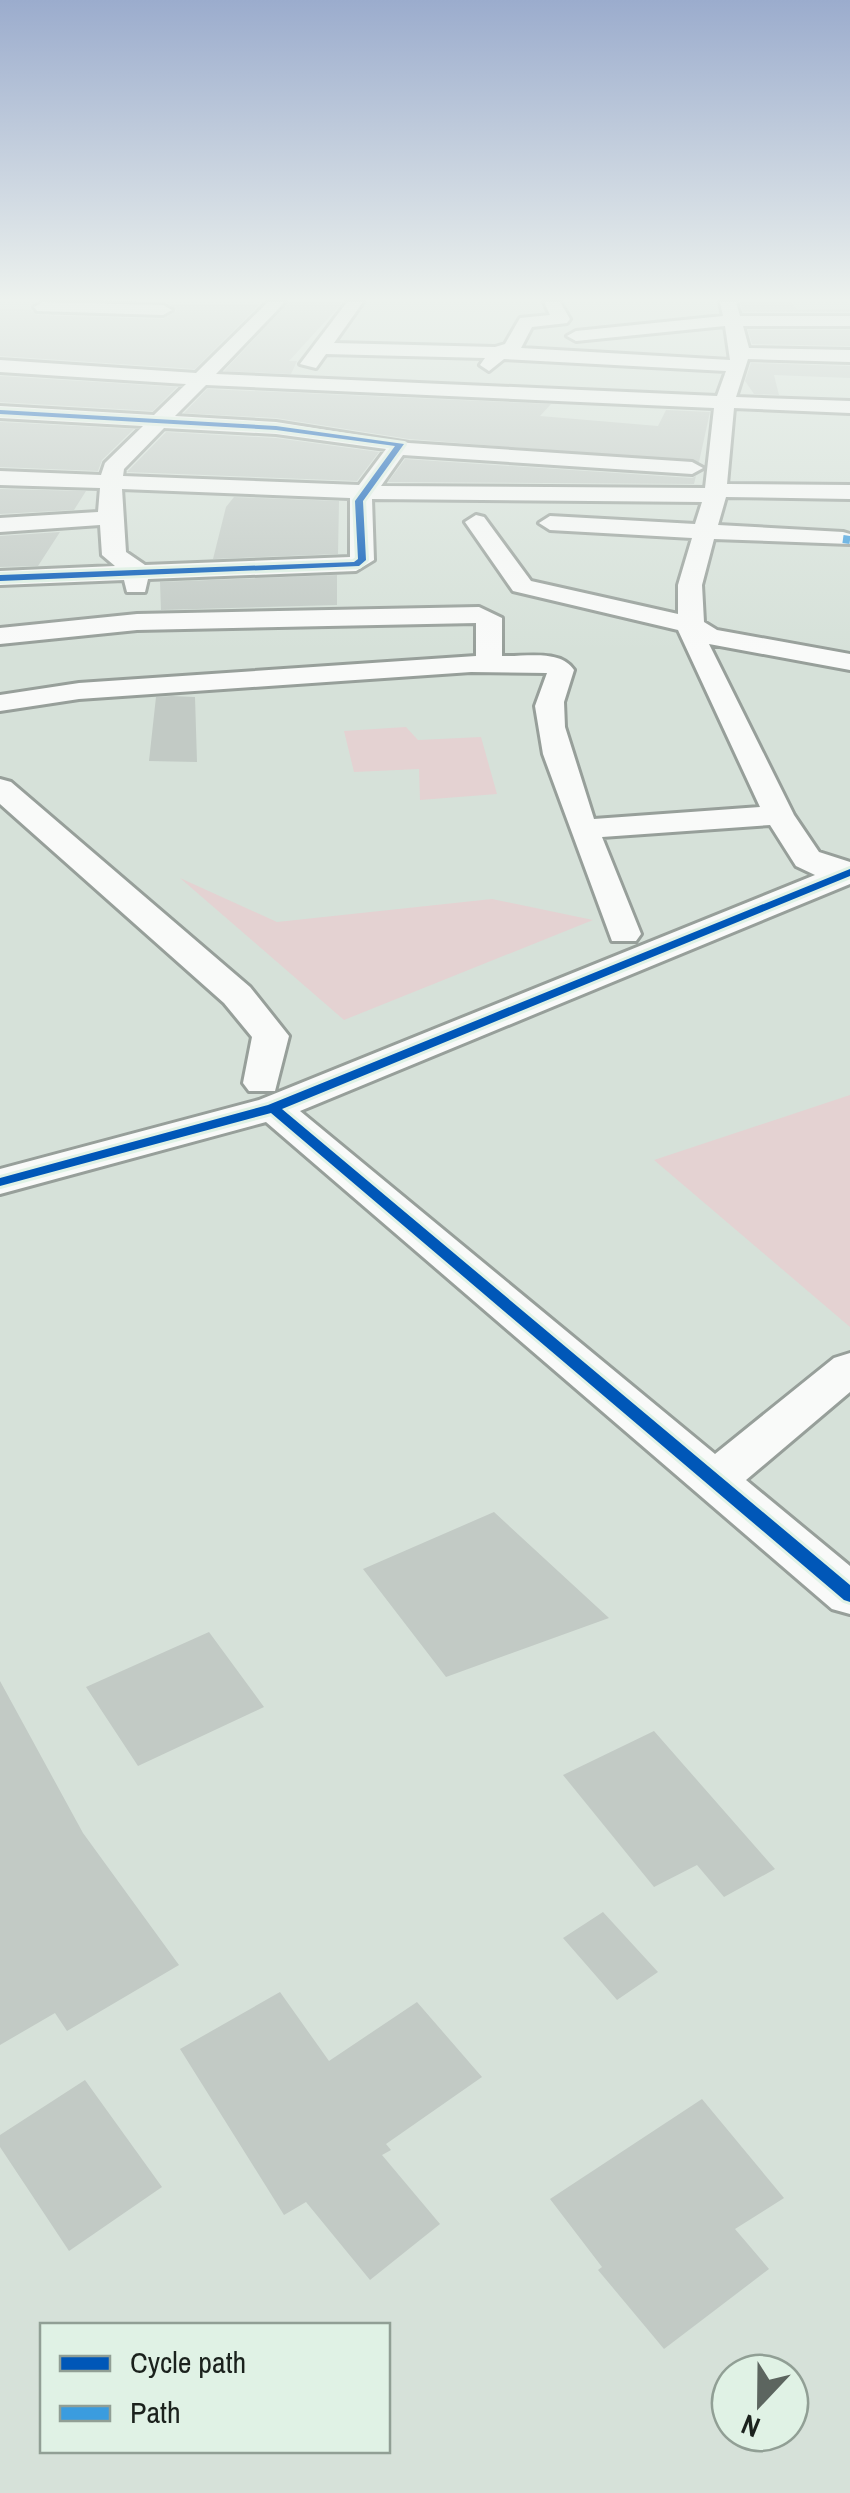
<svg xmlns="http://www.w3.org/2000/svg" width="850" height="2493" font-family="'Archivo Narrow',sans-serif">
  <rect width="100%" height="100%" fill="#d6e1d9"/>
  <!-- green -->
  <path fill="#e4d2d2" d="M406,727L418,740L481,737L497,794L420,800L419,769L354,772L344,731Z
    M180,878L277,922L492,899L593,920L344,1020Z
    M850,1095V1327L654,1160Z"/>
  <!-- building -->
  <path fill="#c2cac5" d="M289,302H343L289,361H297L291,374L224,371Z
    M740,302H791L797,310L850,309V312H743Z
    M171,305H259L195,369L0,356V309L31,310L37,315L163,319L176,311Z
    M748,330H850V346L752,344Z
    M751,363L850,366V378L774,375L779,395L754,394L745,381Z
    M0,376L177,387L153,411L0,402Z
    M207,389L551,404L540,416L658,426L666,410L710,412L699,462L409,439L276,418L184,413Z
    M0,422L134,429L102,460L98,471L0,467Z
    M166,432L276,438L379,452L357,481L127,472Z
    M405,459L692,478L696,476L694,484L388,482Z
    M0,489L86,491L74,510L0,514Z
    M234,497L339,501L338,554L213,559L226,507Z
    M60,532L38,566L0,567V536Z
    M337,575V605L161,610L160,582Z
    M172,696L195,697L197,762L149,761L156,697Z
    M494,1512L609,1618L446,1677L363,1569Z
    M209,1632L264,1707L138,1766L86,1687Z
    M0,1681L83,1833L179,1965L67,2031L55,2013L0,2045Z
    M654,1731L775,1869L724,1897L697,1865L654,1887L563,1775Z
    M603,1912L658,1972L617,2000L563,1938Z
    M280,1992L329,2061L417,2002L482,2077L386,2144L391,2150L382,2155L440,2224L370,2280L306,2202L284,2215L180,2049Z
    M85,2080L162,2187L69,2251L0,2147V2135Z
    M702,2099L784,2198L735,2229L769,2269L664,2349L598,2270L602,2267L550,2199Z"/>
  <g fill="none" stroke-linecap="round" stroke-linejoin="round">
    <!-- minor casing -->
    <g stroke="#979f9a" stroke-width="6">
      <path id="minor" d="M43,302L163,305L172,310L163,315L37,311L34,307Z
        M268,302H285L216,374L717,396L726,371L504,359L489,371L480,365L485,358L326,354L316,368L300,364L347,302H363L334,343L495,347L505,344L520,318L550,315L544,302H560L570,319L567,323L532,327L521,348L730,360L725,326L576,341L567,336L576,331L723,316L720,302H736L740,316H850V326H743L749,348L850,350V362L748,359L736,397L850,401V413L734,408L727,484L850,485V499L726,497L718,525L843,532L850,534V544L714,539L702,585L704,622L717,630L850,654V670L709,644L794,815L819,852L850,862V884L300,1111L715,1454L834,1358L850,1353V1392L746,1480L850,1566V1614L832,1609L266,1122L0,1194V1169L259,1100L815,875L796,866L770,825L602,837L641,934L636,941H612L543,754L535,706L547,673L471,672L79,699L0,711V695L79,683L476,656V623L137,630L0,644V628L137,614L479,607L502,618V656C526,657 560,649 574,670L564,702L565,727L594,819L760,807L678,630L513,591L465,522L476,515L484,517L531,581L678,614V585L692,538L550,530L539,523L550,516L695,524L702,502L372,499L374,560L356,571L148,579L145,592H127L124,580L0,585V571L115,566L102,555L100,525L0,532V518L98,512L100,488L0,485V471L101,475L105,463L143,426L0,418V406L154,415L186,384L0,372V360L196,373ZM206,385L714,408L705,488L381,486L403,455L692,474L703,468L692,462L409,443L276,422L175,416ZM164,428L276,434L386,449L359,485L123,476L124,469ZM122,489L350,498V557L145,565L126,552Z
        M0,779L11,782L250,987L289,1036L275,1091H249L243,1083L252,1037L224,1003L0,804Z"/>
    </g>
    <!-- minor -->
    <use href="#minor" fill="#f9faf9" fill-rule="evenodd"/>
    <!-- quiet -->
    <path stroke="#3b9cdf" stroke-width="8" stroke-dasharray="15 8" stroke-linecap="butt" d="M843,539L850,540"/>
    <!-- cycleway casing -->
    <g stroke="#e0f2e5" stroke-width="6">
      <path id="cycleway" d="M0,410L276,426L404,444L363,501L366,560L359,566L0,581V575L354,562L358,559L355,501L395,446L276,430L0,414Z
        M850,869V876L282,1109L850,1585V1602L844,1600L271,1113L0,1186V1178L268,1105Z"/>
    </g>
    <!-- cycleway -->
    <use href="#cycleway" fill="#0057b8" fill-rule="evenodd"/>
  </g>
  <!-- sky -->
  <linearGradient id="sky" x2="0" y2="1"><stop stop-color="#9baccd"/><stop offset="0.46" stop-color="#edf2ee"/><stop offset="1" stop-color="#edf2ee" stop-opacity="0"/></linearGradient>
  <rect width="850" height="651" fill="url(#sky)"/>
  <!-- legend -->
  <rect x="40" y="2323" width="350" height="130" fill="#e0f2e5" stroke="#919f95" stroke-width="2.5"/>
  <rect x="60" y="2356" width="50" height="15" fill="#0057b8" stroke="#919f95" stroke-width="2.5"/>
  <text x="130" y="2373" font-size="30" fill="#1b221d">Cycle path</text>
  <rect x="60" y="2406" width="50" height="15" fill="#3b9cdf" stroke="#919f95" stroke-width="2.5"/>
  <text x="130" y="2423" font-size="30" fill="#1b221d">Path</text>
  <!-- north arrow -->
  <g transform="translate(760 2403) rotate(202)"><circle r="48" fill="#e0f2e5" stroke="#919f95" stroke-width="2.5"/>
  <path d="M0-8L18 38L0 25L-18 38Z" fill="#5c655f"/>
  <text y="-15" font-size="28" font-weight="bold" text-anchor="middle" fill="#1b221d">N</text>
  </g>
</svg>
